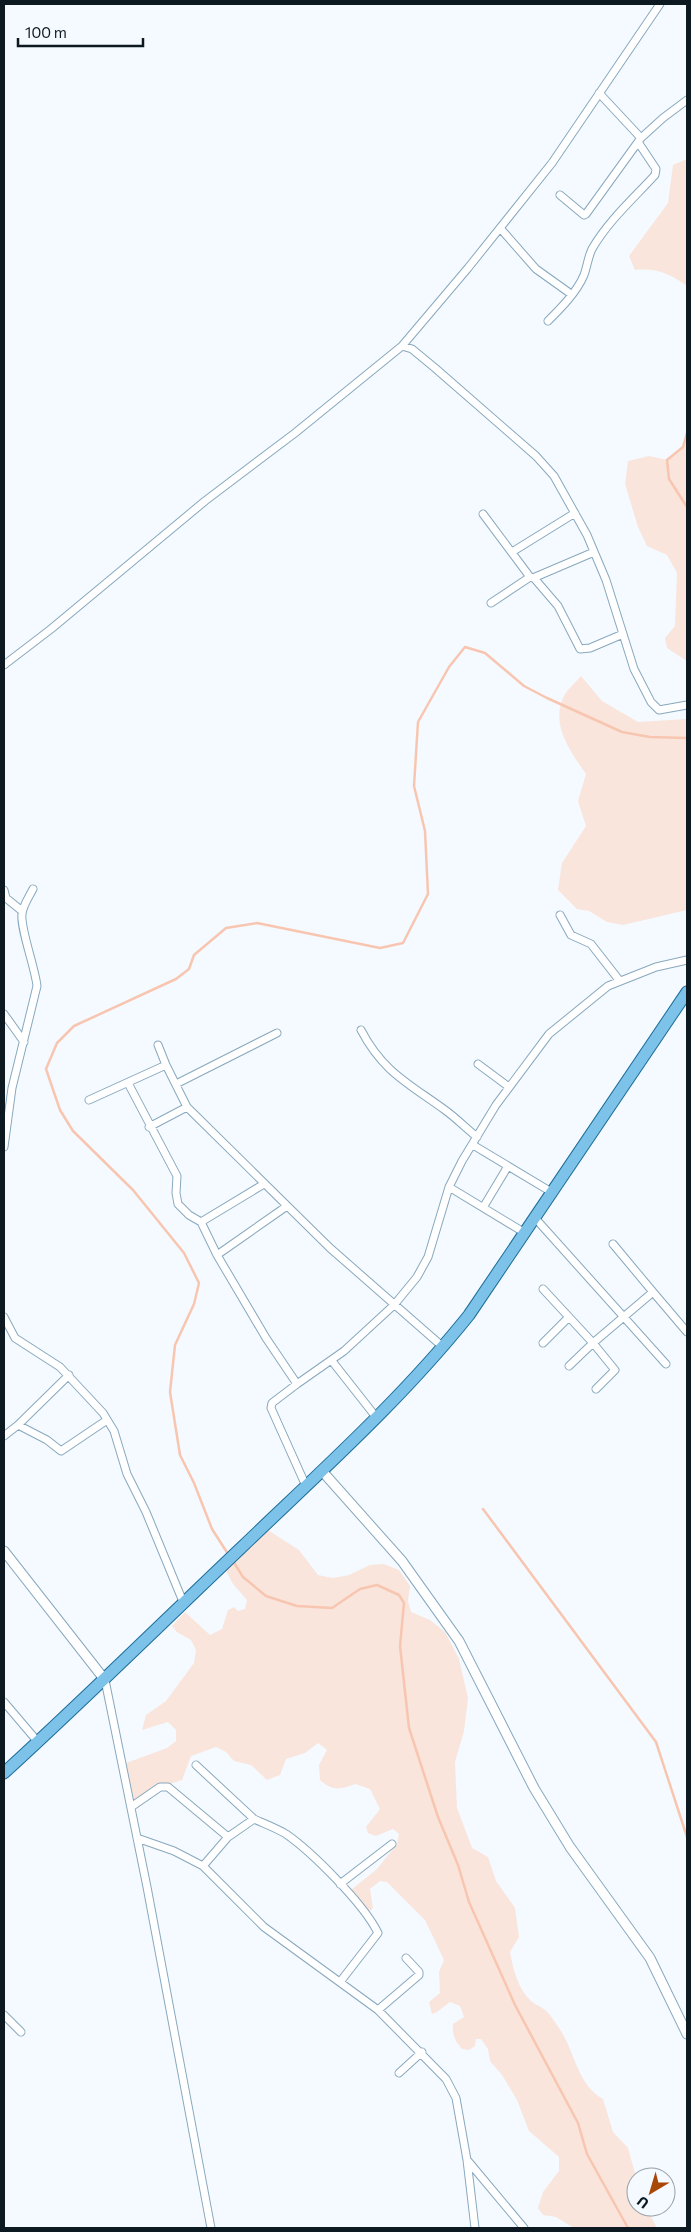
<svg xmlns="http://www.w3.org/2000/svg" width="691" height="2232" font-family="Commissioner,sans-serif">
  <rect width="100%" height="100%" fill="#f4faff"/>
  <!-- green -->
  <path fill="#f9e5dc" d="M687,159V286C670,274 657,268 635,270L629,256L668,203L673,165Z
    M687,433V661L667,648L665,638L675,626L677,573L667,555L647,546L638,527L625,484L628,461L649,456L668,460L683,447Z
    M581,676L602,701L638,722L687,719V910L623,925L607,922L589,911L577,909L558,890L562,863L586,826L578,801L586,774C570,751 549,723 565,694C569,688 576,682 581,676Z
    M263,1527L299,1550L318,1575L333,1578L349,1575L370,1565L384,1564L399,1570L410,1586L408,1601L411,1612L430,1620L445,1632L459,1659L468,1698L464,1731L455,1762L457,1808L472,1848L488,1857L496,1881L515,1908L519,1937L510,1952C513,1969 518,1989 531,2001C535,2005 541,2006 545,2010C550,2014 555,2022 559,2028C575,2051 577,2085 603,2099L613,2132L628,2148L636,2177V2207H646L657,2228H574L556,2217L543,2215L538,2208L543,2192L559,2171V2157L529,2131L517,2100L502,2075L490,2061L488,2049L481,2039H476L475,2046L469,2050L462,2049C455,2041 452,2035 453,2024L464,2017L460,2006L450,2002L437,2012L432,2014L429,2002L440,1993L439,1972L444,1960L425,1920L387,1882L380,1881L370,1889L373,1908L370,1911L353,1898L351,1890L377,1869L397,1844L399,1834L393,1829L376,1836L368,1833L366,1827L380,1809L370,1789L355,1784C340,1790 332,1791 320,1780L319,1765L327,1750L318,1743L305,1753L286,1759L280,1775L267,1780L251,1765L234,1761L226,1752L216,1747L191,1756L182,1780L164,1786L130,1804L126,1763L167,1748L176,1741V1730L168,1722L142,1730L146,1715L166,1701L194,1663L196,1650L191,1640L177,1632L172,1626L185,1612L210,1635L222,1629L228,1610L234,1607L238,1611L245,1609L247,1600L233,1584L223,1565Z"/>
  <g fill="none" stroke-linecap="round" stroke-linejoin="round">
    <!-- stream -->
    <path stroke="#f8c6b0" stroke-width="2.5" d="M687,433L683,447L667,460L669,479L687,507
      M483,1509L656,1742L687,1837
      M228,1554L212,1529L194,1483L180,1455L170,1392L175,1345L194,1304L199,1283L184,1253L133,1190L73,1131L60,1110L46,1069L57,1043L74,1026L176,979L189,969L194,955L226,928L257,923L380,948L403,943L428,894L425,831L414,786L418,722L449,667L465,647L485,653L524,686L547,698L622,732L650,737L687,738
      M233,1561L243,1577L266,1596L297,1606L332,1608L360,1589L377,1585L399,1595L404,1603L400,1646L409,1728L438,1817L458,1865L469,1902L515,2005L578,2123L587,2154L628,2228"/>
    <!-- minor casing -->
    <g stroke="#88a8be" stroke-width="9">
      <path id="minor" d="M599,93L641,138L663,118L687,100
        M560,195L584,215L586,214L638,142
        M500,228L536,269L571,294
        M548,321C561,308 577,292 584,275C587,267 588,257 592,249C608,221 634,198 655,175L656,169L638,142L641,138
        M402,346L468,268L552,163L660,4
        M483,514L530,577
        M512,552L575,513
        M534,578L558,606L580,649L590,648L623,634
        M491,603L530,577L533,578L594,552
        M4,665L51,629L205,501L295,433L402,346L412,349L435,368L536,456L554,476L587,535L606,580L634,669L651,702L659,710L687,705
        M4,890L6,898L22,911
        M560,915L571,935L591,944L619,980
        M4,1014L24,1042
        M361,1030C383,1072 408,1083 445,1110C456,1118 466,1128 477,1137
        M158,1045L166,1065L187,1107L330,1248L443,1347
        M478,1064L509,1087
        M128,1083L177,1176L176,1193L178,1204L189,1215L201,1222L217,1255
        M176,1084L277,1033
        M89,1100L166,1065
        M149,1127L187,1107
        M473,1145L553,1193
        M4,1147L12,1088L37,986C35,967 20,928 22,914C23,905 29,897 33,889
        M449,1187L525,1233
        M287,1206L217,1255L266,1338L297,1384L344,1351L394,1305L417,1277L428,1257L449,1187L462,1161L496,1105L549,1034L608,986L656,967L687,960
        M484,1206L508,1166
        M535,1218L666,1364
        M201,1222L264,1184
        M613,1244L653,1292
        M543,1289L593,1343L569,1366
        M4,1317L15,1338L60,1367L103,1413L114,1431L127,1474L146,1512L184,1604
        M543,1343L568,1318
        M332,1361L376,1417
        M297,1384L272,1403L271,1408L306,1486
        M596,1389L615,1370L593,1343L653,1292L687,1332
        M18,1425L69,1375
        M4,1436L18,1425L47,1440L61,1451L107,1420
        M105,1680L147,1887L211,2228
        M4,1702L38,1742
        M196,1765L254,1819
        M131,1807L160,1787H168L228,1837
        M137,1838L174,1851L203,1866L264,1927L378,2010L446,2079L456,2098L467,2160L475,2228
        M203,1866L228,1837L254,1819C265,1824 276,1828 286,1834C312,1852 364,1904 378,1933L340,1982
        M340,1884L392,1844
        M378,2010L419,1975V1972L406,1958
        M4,2015L21,2032
        M399,2073L422,2052
        M468,2161L524,2228"/>
    </g>
    <!-- tertiary casing -->
    <g stroke="#88a8be" stroke-width="11">
      <path id="tertiary" d="M322,1471L402,1561L459,1641L534,1788L570,1847L650,1958L687,2034
        M4,1551L105,1680"/>
    </g>
    <!-- primary casing -->
    <g stroke="#1c6d99" stroke-width="13">
      <path id="primary" d="M4,1773C85,1699 163,1622 242,1547C320,1472 401,1400 469,1315L687,992"/>
    </g>
    <!-- minor -->
    <use href="#minor" stroke="#fff" stroke-width="7"/>
    <!-- tertiary -->
    <use href="#tertiary" stroke="#fff" stroke-width="9"/>
    <!-- primary -->
    <use href="#primary" stroke="#7cc2e9" stroke-width="11"/>
  </g>
  <!-- border -->
  <rect width="691" height="2232" fill="none" stroke="#0d1921" stroke-width="10"/>
  <!-- north arrow -->
  <g transform="translate(651 2192) rotate(218)"><circle r="24" fill="#f4faff" stroke="#98a0a6"/>
  <path d="M0-4L9 19L0 12L-9 19Z" fill="#a94709"/>
  <text y="-8" font-size="14" font-weight="bold" text-anchor="middle" fill="#0d1921">U</text>
  </g>
  <!-- scale -->
  <path d="M18 38v8h125v-8" fill="none" stroke="#0d1921" stroke-width="2.5"/>
  <text x="25" y="38" font-size="15" fill="#0d1921" stroke="#f4faff" stroke-width="4" paint-order="stroke">100 m</text>
</svg>
